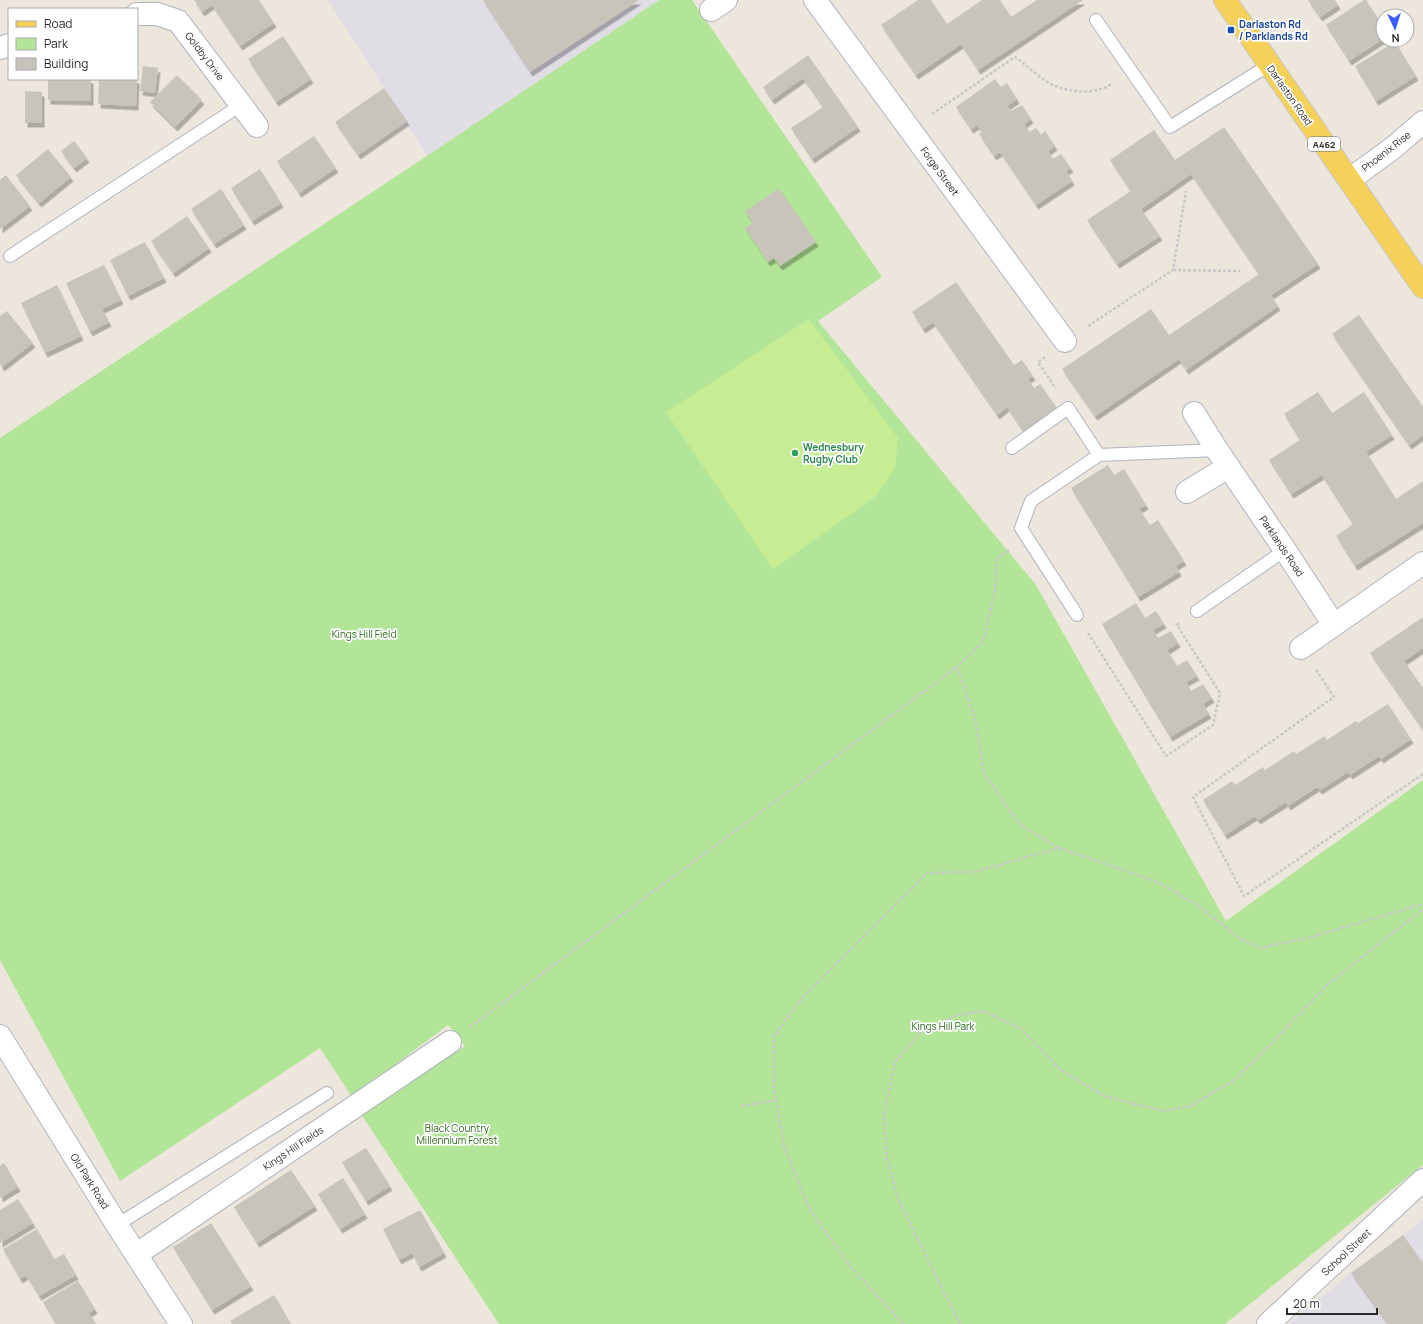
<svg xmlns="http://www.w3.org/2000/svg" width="1423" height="1324" font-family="Manrope,sans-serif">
  <defs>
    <filter id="shadow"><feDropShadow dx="2.5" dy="4.5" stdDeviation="0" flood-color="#0004"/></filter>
  </defs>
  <rect width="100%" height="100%" fill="#ede6dd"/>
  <!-- industrial -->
  <path fill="#e0dde5" d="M328,0H659L427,156Z
    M1423,1219V1324H1288L1351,1273L1403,1235Z"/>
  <!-- green -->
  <path fill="#b2e597" d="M659,0H692L882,277L818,321L1036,585L1226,921L1423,780V1165L1225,1324H499L361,1114L465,1046L448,1025L352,1097L320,1048L120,1181L0,960V438L427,156Z"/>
  <!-- pitch -->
  <path fill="#c6ed93" d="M809,319L898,438L895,468L875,497L773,569L666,412Z"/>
  <!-- building -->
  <path fill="#c9c4bb" filter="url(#shadow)" d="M194,0H259L274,23L240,46L212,5L202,12Z
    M483,0H639L530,72Z
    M918,0H931L947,24L982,0H1000L1011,17L1037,0H1083L978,70L961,44L916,75L881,25Z
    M1308,0H1335L1338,5L1320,17Z
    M1364,0H1366L1383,26V39L1349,61L1326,25Z
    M283,36L311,79L276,102L248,59Z
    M1395,42L1416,76L1376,101L1355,66Z
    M808,55L858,127L812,159L791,128L823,107L803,78L772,100L763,87Z
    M143,66L158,68L155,93L140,91Z
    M177,75L202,100L175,127L150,102Z
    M48,79H91V101L48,100Z
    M99,79H137L136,106L98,104Z
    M995,79L1001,87L1007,83L1017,99L1007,106L1011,111L1022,105L1031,119L1024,124L1030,132L1036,128L1041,135L1045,131L1055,146L1048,151L1053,159L1061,154L1071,168L1066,171L1072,181L1036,205L1000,152L994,156L979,134L982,132L977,125L971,129L956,107Z
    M384,88L407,121L358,155L335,122Z
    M25,91L42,92V123H25Z
    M1224,127L1318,264L1271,295L1278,306L1186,370L1179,359L1095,416L1062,369L1151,309L1169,335L1259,274L1191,174L1141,209L1160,236L1117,264L1087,220L1131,191L1110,160L1154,130L1175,160Z
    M314,136L336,168L299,193L277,161Z
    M74,141L87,158L74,168L61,151Z
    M48,149L71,177L39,203L16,175Z
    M260,169L281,203L252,221L231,188Z
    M6,175L30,206L0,229V180Z
    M779,188L816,242L780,266L774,258L768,262L745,228L753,223L745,211Z
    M221,189L244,225L214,244L191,209Z
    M187,216L209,248L173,273L151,241Z
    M145,242L164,278L128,296L110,260Z
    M104,265L121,300L102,309L109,322L90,332L66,283Z
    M956,282L1014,365L1022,360L1033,376L1028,379L1034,388L1040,384L1057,408L1023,431L1007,407L997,415L933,322L923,329L912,312Z
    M57,285L81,336L45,353L21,303Z
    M7,311L33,343L2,367L0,364V316Z
    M1359,315L1423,407V435L1409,445L1332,334Z
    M1318,392L1332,413L1364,392L1392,435L1366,452L1396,499L1423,481V523L1355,566L1336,536L1353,524L1322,475L1291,494L1269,460L1300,440L1284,414Z
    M1108,465L1114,475L1124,469L1146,505L1139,509L1150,525L1158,520L1184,561L1176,566L1179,572L1138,597L1071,488Z
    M1136,603L1145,618L1156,611L1164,624L1153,630L1158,638L1171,631L1178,643L1167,650L1177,666L1187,660L1197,676L1186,682L1191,691L1203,684L1212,698L1203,704L1209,714L1170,737L1102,624Z
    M1423,617V648L1404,661L1423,688V730L1370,653Z
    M1388,704L1411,739L1381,759L1379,756L1350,775L1348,772L1320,790L1317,787L1288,806L1286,802L1258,820L1255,816L1225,835L1203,800L1232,781L1235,785L1263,767L1265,770L1294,751L1296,754L1325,736L1327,740L1356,721L1358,723Z
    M366,1148L390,1186L366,1201L342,1162Z
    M4,1163L18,1187L0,1198V1166Z
    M291,1170L315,1206L257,1243L234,1207Z
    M343,1178L365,1214L340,1229L318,1194Z
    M18,1199L33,1223L0,1243V1210Z
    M420,1210L444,1253L419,1267L412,1253L399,1260L383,1229Z
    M211,1223L251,1286L212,1310L173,1247Z
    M37,1229L54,1259L64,1254L76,1275L39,1296L26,1275L20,1279L3,1249Z
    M1403,1235L1423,1263V1324H1388L1351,1273Z
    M78,1281L95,1309L89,1313L96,1324H56L43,1302Z
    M274,1295L291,1324H232L230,1321Z"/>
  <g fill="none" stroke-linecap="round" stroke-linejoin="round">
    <!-- service casing -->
    <g stroke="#b1b3bf" stroke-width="14">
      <path id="service" d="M1096,20L1170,127L1269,65
        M10,256L241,105
        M1012,448L1068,408L1099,455
        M1197,611L1285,550
        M1077,615L1021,528L1031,501L1099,455L1217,450
        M117,1225L327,1093"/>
    </g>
    <!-- minor casing -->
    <g stroke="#b1b3bf" stroke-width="24">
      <path id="minor" d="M815,0L1065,341
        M711,10L726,0
        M137,14H157L178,21L257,126
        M0,48L9,45
        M1349,180L1393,148L1423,122
        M1194,413L1217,450L1285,550L1334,625L1423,563
        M1187,492L1228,467
        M1301,648L1334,625
        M137,1254L450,1042
        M1268,1324L1423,1180"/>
    </g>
    <!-- tertiary casing -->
    <g stroke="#b1b3bf" stroke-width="24">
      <path id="tertiary" d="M0,1036L117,1225L181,1324"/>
    </g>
    <!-- primary casing -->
    <g stroke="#c8c8c8" stroke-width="24">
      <path id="primary" d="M1225,0L1423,287"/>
    </g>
    <!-- path -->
    <path stroke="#c8c8c8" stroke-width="2.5" stroke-dasharray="3 2" stroke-linecap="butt" d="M932,114L1015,57C1025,64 1043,81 1053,85C1072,93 1096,95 1113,83
      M1173,270L1240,271
      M1088,326L1173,270L1186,191
      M1045,357L1038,362L1056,389
      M1009,550L997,558L995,591L983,642L957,667L976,722L984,773L1019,824L1059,848L1158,882L1199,906L1239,938L1260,948L1311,937L1423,904
      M1088,633L1166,756L1213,725L1220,693L1177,625L1179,623
      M1316,670L1334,697L1193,797L1244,896L1423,774
      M470,1027L957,667
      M742,1106L777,1100
      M903,1324L849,1265L809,1208L784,1146L774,1087V1036L802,998L927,873L974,872L1059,848
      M960,1324L898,1199L887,1158L884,1115L895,1062L922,1031L958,1015L983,1011L1021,1029L1061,1070L1104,1096L1163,1111L1190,1106L1233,1081L1262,1053L1329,983L1423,909"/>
    <!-- service -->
    <use href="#service" stroke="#fff" stroke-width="12"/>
    <!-- minor -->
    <use href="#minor" stroke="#fff" stroke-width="22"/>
    <!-- tertiary -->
    <use href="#tertiary" stroke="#fff" stroke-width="22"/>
    <!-- primary -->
    <use href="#primary" stroke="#f5d15a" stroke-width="22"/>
  </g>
  <!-- markers -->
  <rect fill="#1a4fb4" stroke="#fff" stroke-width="1.5" x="1227" y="26" width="8" height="8" rx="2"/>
  <circle fill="#2e9e5b" stroke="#fff" stroke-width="1.5" cx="795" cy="453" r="4"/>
  <g text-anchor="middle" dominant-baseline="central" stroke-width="3.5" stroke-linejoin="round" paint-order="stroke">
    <!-- shield labels -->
    <rect fill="#fff" stroke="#6b6b6b" stroke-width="1" x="1308" y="137" width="32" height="14" rx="3"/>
    <g font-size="9" font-weight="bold" fill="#2b2b2b">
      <text x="1324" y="144">A462</text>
    </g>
    <!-- transit labels -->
    <g font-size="10" font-weight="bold" fill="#164399" stroke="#fff" text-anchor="start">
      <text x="1239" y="24">Darlaston Rd<tspan x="1239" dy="12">/ Parklands Rd</tspan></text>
    </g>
    <!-- street labels -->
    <g font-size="10" fill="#2b2b2b" stroke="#fff">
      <text transform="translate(205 56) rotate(53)">Goldby Drive</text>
      <text transform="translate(1290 95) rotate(55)">Darlaston Road</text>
      <text transform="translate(1386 151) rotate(-38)">Phoenix Rise</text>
      <text transform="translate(940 171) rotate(54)">Forge Street</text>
      <text transform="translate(1282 546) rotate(56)">Parklands Road</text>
      <text transform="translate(293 1148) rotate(-34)">Kings Hill Fields</text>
      <text transform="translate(90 1181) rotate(58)">Old Park Road</text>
      <text transform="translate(1346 1252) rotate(-43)">School Street</text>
    </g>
    <!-- leisure labels -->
    <g font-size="10" font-weight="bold" fill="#27864d" stroke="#fff" text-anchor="start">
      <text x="803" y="447">Wednesbury<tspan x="803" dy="12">Rugby Club</tspan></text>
    </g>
    <!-- park labels -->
    <g font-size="10" fill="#296b18" stroke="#fff">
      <text x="364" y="634">Kings Hill Field</text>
      <text x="943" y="1026">Kings Hill Park</text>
      <text x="457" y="1128">Black Country<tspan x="457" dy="12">Millennium Forest</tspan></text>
    </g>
  </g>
  <!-- legend -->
  <rect x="8" y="8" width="130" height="72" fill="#ffffff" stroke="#aaaaaa"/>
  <rect x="16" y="21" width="20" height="6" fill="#f5d15a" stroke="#aaaaaa"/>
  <text x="44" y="28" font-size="12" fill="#2b2b2b">Road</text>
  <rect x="16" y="38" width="20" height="12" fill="#b2e597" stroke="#aaaaaa"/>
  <text x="44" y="48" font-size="12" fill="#2b2b2b">Park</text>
  <rect x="16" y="58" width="20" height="12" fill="#c9c4bb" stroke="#aaaaaa"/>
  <text x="44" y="68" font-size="12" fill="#2b2b2b">Building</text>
  <!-- north arrow -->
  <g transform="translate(1395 28) rotate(176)"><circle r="19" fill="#ffffff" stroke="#aaaaaa"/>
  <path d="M0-3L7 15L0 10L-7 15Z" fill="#385cff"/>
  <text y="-6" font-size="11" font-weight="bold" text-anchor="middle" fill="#2b2b2b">N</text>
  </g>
  <!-- scale -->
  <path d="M1287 1308v6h90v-6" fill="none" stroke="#2b2b2b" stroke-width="2"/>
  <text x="1293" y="1308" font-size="12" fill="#2b2b2b" stroke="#ffffff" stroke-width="3" paint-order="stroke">20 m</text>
</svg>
